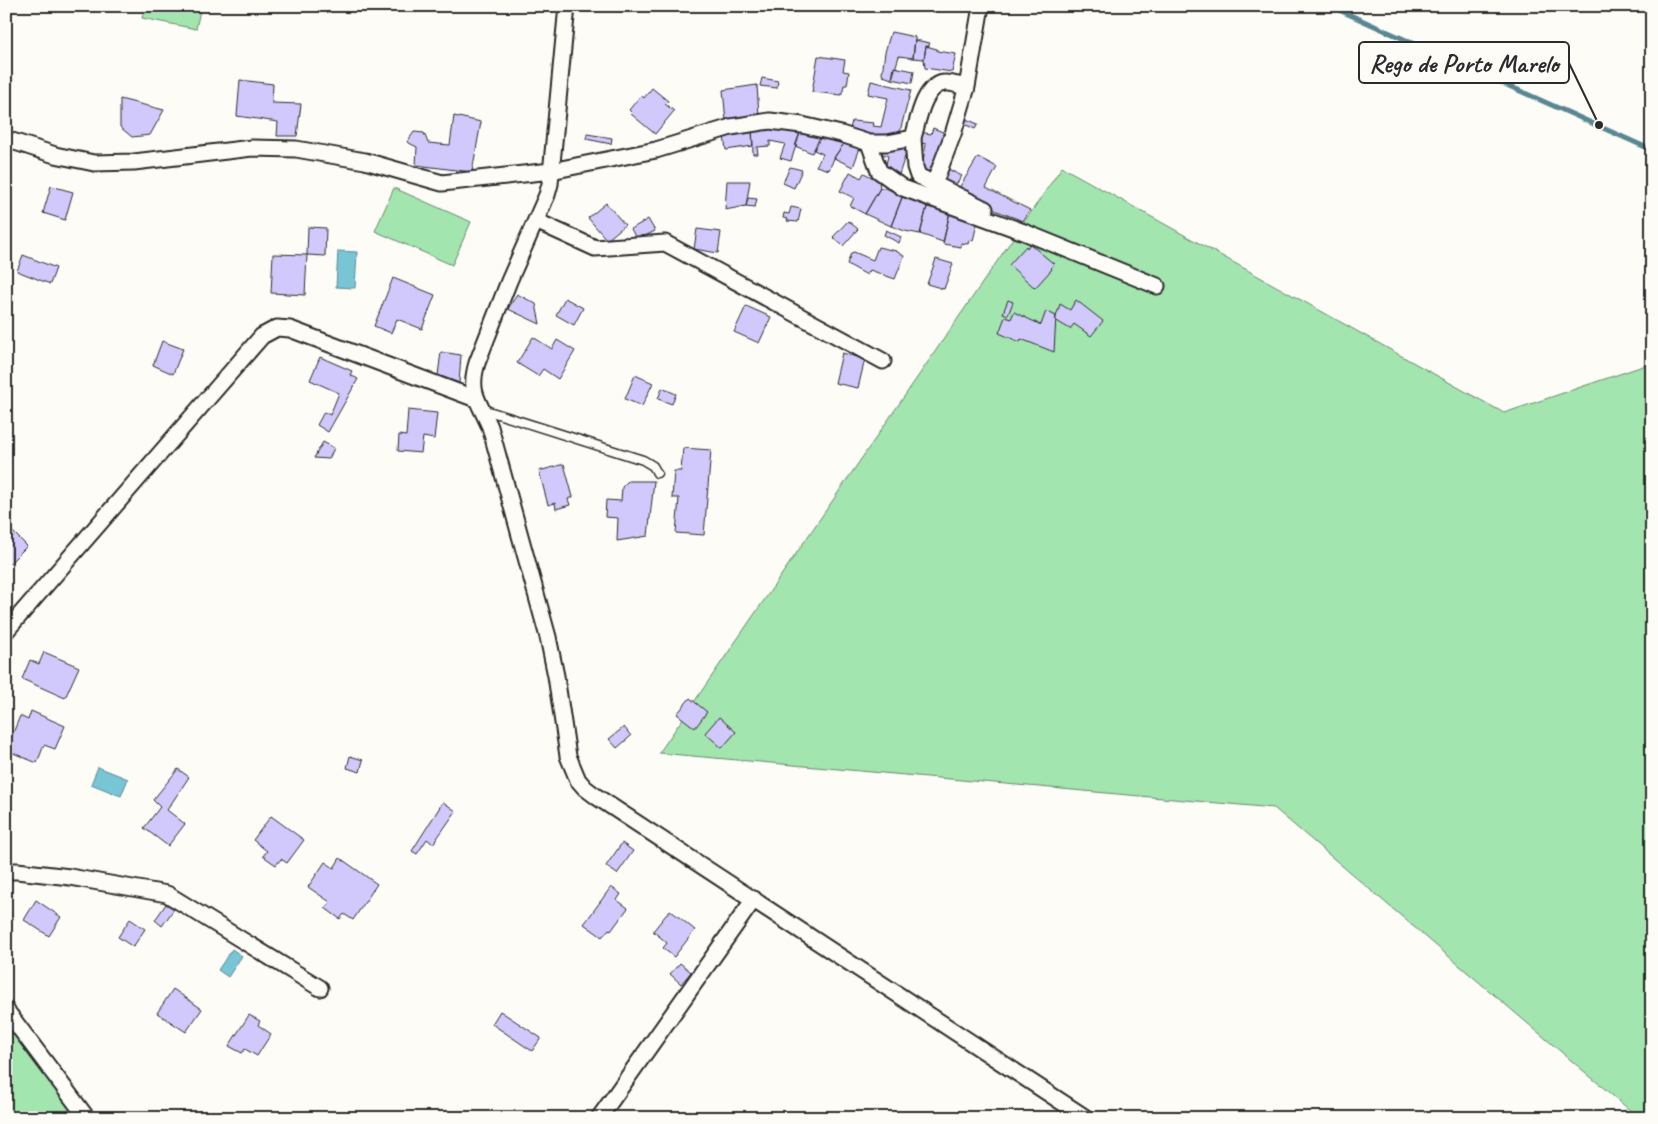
<svg xmlns="http://www.w3.org/2000/svg" width="1658" height="1124" font-family="Caveat,sans-serif">
  <rect width="100%" height="100%" fill="#fdfcf7"/>
  <filter id="ink" filterUnits="userSpaceOnUse"><feTurbulence type="fractalNoise" baseFrequency=".02" numOctaves="2"/><feDisplacementMap in="SourceGraphic" scale="10" xChannelSelector="R" yChannelSelector="G"/><feConvolveMatrix kernelMatrix="1 2 1 2 8 2 1 2 1" color-interpolation-filters="sRGB"/></filter>
  <g filter="url(#ink)">
    <!-- green -->
    <path fill="#a3e5af" stroke="#67886d" d="M145,6H201L196,29L142,18Z
      M1062,167L1504,413L1652,363V1118H1639L1274,808L659,753Z
      M394,188L471,222L452,265L375,231Z
      M6,1002L43,1051L72,1109L64,1118H11L6,1115Z"/>
    <!-- water -->
    <path fill="#78c5d6" stroke="#598792" d="M338,251L357,252L355,288L336,287Z
      M98,767L128,779L121,796L91,784Z
      M232,949L242,956L228,977L218,970Z"/>
    <g fill="none" stroke-linecap="round" stroke-linejoin="round">
      <!-- stream -->
      <path stroke="#598792" stroke-width="5" d="M1330,6L1652,150"/>
    </g>
    <!-- building -->
    <path fill="#d1c9fb" stroke="#2b2b2b" d="M891,32L915,37L913,58L899,56L892,79L883,76L882,74L885,52Z
      M915,40L930,43L928,47L926,46L924,59L913,58Z
      M926,46L937,49V51L956,54L952,72L925,68L924,59Z
      M818,56L845,60L843,71L849,72L847,85H844L842,95L812,92Z
      M894,67L914,71L912,83L892,79Z
      M762,78L778,81L777,88L760,86Z
      M240,80L273,84L272,103L301,104L297,136H277L278,122L237,116Z
      M871,81L911,90L899,135L862,137L849,133L852,121L874,123L873,126L881,127L888,98L868,94Z
      M757,85L759,116L726,121L723,90Z
      M652,88L668,101L665,104L674,111L655,134L631,114L632,113L629,110L641,95L644,98Z
      M120,99L164,110L150,135L132,137L120,127Z
      M454,116L481,122L472,172L416,165L417,147L407,142L414,132L424,133L428,143L450,145Z
      M966,119L978,124L975,129L964,124Z
      M752,127L753,146L726,150L724,136Z
      M752,127H802L791,161L780,158L785,144L770,141V146L757,147L758,154H753Z
      M802,127L822,134L812,153L795,146Z
      M933,128L943,132V138L934,174L921,172L926,144L920,143V132L931,134Z
      M587,134L612,138L611,144L586,139Z
      M822,134L845,142L835,156L829,170L816,166L823,154L814,150Z
      M845,142L860,148L853,167L834,158Z
      M882,144L907,151L897,180L884,172L888,156L880,153Z
      M978,157L997,167L986,188L1030,210L1023,221L992,209L959,188Z
      M790,167L802,170L794,188L783,183Z
      M946,168L962,176L955,186L939,178Z
      M850,172L861,178L864,173L879,181L880,188L865,214L850,206L854,198L840,191Z
      M727,181H750L746,206L725,210Z
      M51,186L73,192L65,220L43,213Z
      M880,188H885L903,195L891,226L865,214Z
      M903,195L917,201L927,207L920,234L905,231L891,226Z
      M748,198L757,199L755,207L746,206Z
      M606,203L625,225L607,240L588,218Z
      M791,207L801,209L798,222L787,221L788,219L783,218L784,213L789,214Z
      M927,207L950,212L943,242L920,234Z
      M950,212L978,219L973,241L969,240L968,244L961,243V247L943,244Z
      M648,219L655,231L637,240L631,229Z
      M848,221L858,229L843,246L833,237Z
      M308,227L326,228L325,256L307,255Z
      M697,229L721,232L718,253L694,249Z
      M886,230L901,237L899,243L884,235Z
      M1030,244L1054,264L1051,268L1052,269L1035,288L1009,265L1026,246L1027,248Z
      M878,247L896,251L904,256L895,279L870,270L867,275L847,264L851,253L854,252L873,260Z
      M273,254L307,255L305,295L271,293Z
      M23,255L56,268L50,284L17,271Z
      M936,259L953,264L944,289L927,284Z
      M393,278L435,295L422,329L397,319L391,333L374,326Z
      M517,294L536,304L540,324L508,309Z
      M565,298L583,308L574,325L556,315Z
      M1008,300L1013,302L1008,315L1003,313Z
      M1076,300L1103,321L1091,336L1074,324L1070,329L1055,320L1060,304L1070,310Z
      M746,306L771,317L759,343L734,332Z
      M1046,311L1056,316L1054,352L1021,339L1020,342L999,333L1005,317L1011,319L1014,312L1041,325Z
      M533,337L552,349L557,340L575,351L558,379L543,369L538,376L517,363Z
      M162,341L183,349L173,374L153,365Z
      M441,352L461,355L459,383L438,375Z
      M842,353L865,359L858,388L835,383Z
      M320,357L352,371L350,375L358,379L328,432L317,425L324,412L330,415L339,393L310,380Z
      M635,375L653,383L642,406L625,399Z
      M662,388L676,394L672,404L658,399Z
      M408,410L437,413L434,439L423,437L421,453L398,451L399,435L406,436Z
      M323,442L334,448L329,459L314,458Z
      M683,448L711,450L704,535L676,533L679,498H672L674,471H681Z
      M564,464L573,497L568,499L570,505L556,509L555,503L548,505L539,471Z
      M628,481H654L648,536L617,541L618,518L605,517L606,500L621,501L622,487Z
      M6,525L27,546L9,564L6,561Z
      M44,652L79,667L65,698L22,679L30,660L39,664Z
      M690,698L707,712L695,728L677,714Z
      M31,711L65,726L55,749L44,745L37,763L6,750L20,716L28,720Z
      M719,717L736,732L722,748L705,733Z
      M624,727L631,736L617,748L609,739Z
      M350,756L363,760L360,772L347,768Z
      M178,769L189,777L167,810L185,824L168,846L144,828L160,807L153,800Z
      M443,802L456,811L433,844L427,839L417,854L412,851Z
      M271,816L304,840L287,863L281,859L276,865L263,856L267,851L253,840Z
      M622,843L633,851L617,874L606,866Z
      M340,858L377,884L353,920L344,914L340,919L325,908L330,902L308,887L325,862L334,868Z
      M611,887L621,894L617,900L628,908L611,931L609,929L602,937L584,924Z
      M36,900L61,917L49,936L24,920Z
      M166,904L174,909L162,926L155,920Z
      M670,910L695,930L674,957L663,948L667,943L653,931Z
      M130,919L145,929L133,947L118,937Z
      M680,963L691,972L681,984L670,974Z
      M173,989L202,1009L186,1032L157,1013Z
      M500,1011L541,1038L532,1051L492,1024Z
      M249,1015L260,1021L258,1025L271,1034L257,1056L245,1049L242,1053L229,1046Z"/>
    <g fill="none" stroke-linecap="round" stroke-linejoin="round">
      <!-- lane casing -->
      <g stroke="#2b2b2b" stroke-width="11">
        <path id="lane" d="M482,409L643,460L653,466L657,473"/>
      </g>
      <!-- street casing -->
      <g stroke="#2b2b2b" stroke-width="19">
        <path id="street" d="M567,6L550,184L547,195L509,281L477,363C468,393 479,401 490,427L548,637L556,676L568,756L578,780L585,788L597,797L1086,1118
          M913,138L915,167L918,176L985,209
          M6,139L55,155L94,163L134,162L252,148L296,149L365,161L442,183L551,171L656,150L731,127L770,121L802,125L841,134L869,143H887L913,138C918,121 923,86 944,83C950,82 960,86 967,87
          M869,143L879,171L903,188L1024,232L1157,286
          M934,184L953,134L967,87L981,6
          M536,221L595,248L665,243L883,361
          M6,631L262,336L277,328L290,329L476,399
          M6,871H17L70,877L167,894L320,988
          M6,1010L87,1118
          M599,1118L754,899"/>
      </g>
      <!-- lane -->
      <use href="#lane" stroke="#fdfcf7" stroke-width="8"/>
      <!-- street -->
      <use href="#street" stroke="#fdfcf7" stroke-width="15"/>
    </g>
  </g>
  <!-- callouts -->
  <path fill="none" stroke="#2b2b2b" stroke-width="2" d="M1599 125L1569 63"/>
  <circle fill="#2b2b2b" stroke="#fdfcf7" stroke-width="2" cx="1599" cy="125" r="5"/>
  <rect fill="#fdfcf7" stroke="#2b2b2b" stroke-width="2" x="1359" y="42" width="210" height="41" rx="5"/>
  <g font-size="26" text-anchor="middle" font-weight="bold" fill="#2b2b2b">
    <text x="1464" y="72">Rego de Porto Marelo</text>
  </g>
  <!-- margin -->
  <rect width="1658" height="1124" fill="none" stroke="#fdfcf7" stroke-width="25"/>
  <rect x="12" y="12" width="1633" height="1099" fill="none" stroke="#2b2b2b" stroke-width="2" filter="url(#ink)"/>
</svg>
